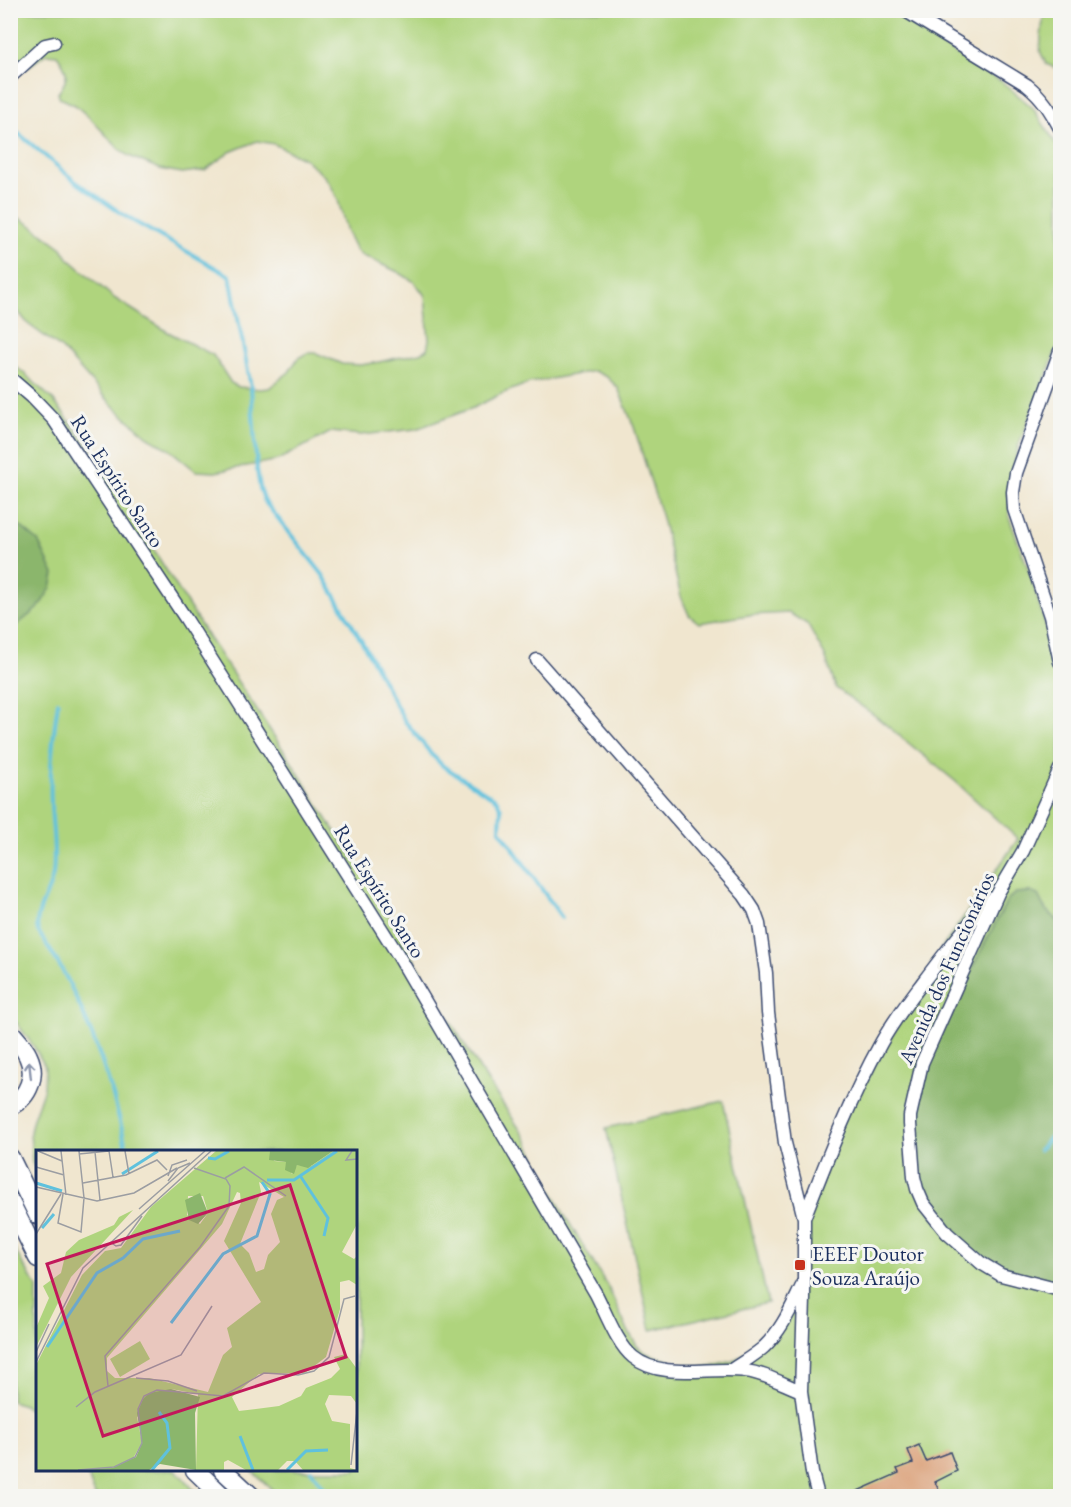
<svg xmlns="http://www.w3.org/2000/svg" width="1071" height="1507" font-family="'EB Garamond',serif">
  <rect width="100%" height="100%" fill="#f6f6f2"/>
  <filter id="ink" filterUnits="userSpaceOnUse"><feTurbulence type="fractalNoise" baseFrequency=".0167" numOctaves="2"/><feDisplacementMap in="SourceGraphic" scale="12" xChannelSelector="R" yChannelSelector="G"/><feConvolveMatrix kernelMatrix="1 2 1 2 8 2 1 2 1" color-interpolation-filters="sRGB"/></filter>
  <filter id="wash" filterUnits="userSpaceOnUse"><feTurbulence type="fractalNoise" baseFrequency=".008" numOctaves="4" result="noise"/><feDisplacementMap in="SourceGraphic" scale="24" xChannelSelector="R" yChannelSelector="G"/><feGaussianBlur stdDeviation="1.35" result="paint"/><feColorMatrix in="noise" values="0 0 0 0 0 0 0 0 0 0 0 0 0 0 0 0 0 1.4 0 .05"/><feComposite in="paint" operator="in"/></filter>
  <g filter="url(#wash)">
    <rect width="100%" height="100%" fill="#f0e6cf"/>
    <!-- green -->
    <path fill="#afd47d" stroke="#65826e" stroke-width="1.5" d="M10,11H891L975,67L1001,81L1033,108L1060,150V341L1019,444L1010,480L1009,505V517L1029,571L1060,672V923L1030,892L1016,893L1008,899L945,1020L1060,1285V1496H279L251,1470H356V1152H38L37,1173L32,1162L30,1132L33,1119L44,1088L45,1066L34,1047L11,1015L10,630L39,607L19,525L11,515V363L25,374L53,400L95,454L125,504L208,637L292,763L332,827L370,883L424,976L431,990L488,1082L525,1137L565,1216L608,1287L627,1329L637,1346L646,1353L687,1367H711L733,1361L751,1350L767,1338L783,1317L798,1280L800,1249L828,1146L942,948L1018,839L955,781L874,715L836,688L825,656L807,624L789,613L749,615L699,623L689,615L681,597L662,518L634,427L618,388L607,377L594,371L529,383L501,394L473,408L416,429L361,435L331,432L278,460L215,472L196,471L169,449L147,436L115,408L62,349L28,324L13,305L11,304V213L31,225L62,248L68,258L114,298L168,332L213,355L231,383L239,387L260,389L269,388L289,372L298,358L307,353H316L342,364L361,365L379,362L420,353L427,349L429,340L425,296L420,289L413,281L398,272L361,255L356,250L347,232L338,200L331,186L325,177L305,159L274,144L257,141L230,152L205,170L182,173L160,169L129,156L119,149L91,119L75,105L60,98L58,93C70,78 68,70 57,55L46,54L21,72L11,82Z
      M1045,11H1060V70L1046,64L1040,51L1042,27Z
      M723,1101L768,1303L651,1330L606,1128Z
      M10,1241L24,1266L37,1287V1416L24,1405L11,1401Z
      M86,1470H176L192,1488L202,1496H95Z"/>
    <!-- forest -->
    <path fill="#8bb66c" stroke="#537265" stroke-width="1.5" d="M11,515L19,525L38,541L54,574L51,588L39,607L11,630Z
      M1030,892L1038,895L1045,909L1060,923V1285L1028,1281L982,1262L934,1217L915,1170L914,1114L921,1079L945,1020L1008,899L1016,893Z"/>
    <g fill="none" stroke-linecap="round" stroke-linejoin="round">
      <!-- stream -->
      <path stroke="#5fc1dd" stroke-width="4" d="M10,129L18,133L76,182L128,218L230,276L251,387L257,470L260,488L265,502L323,575L365,647L404,720L432,755L443,766L497,800L501,809L500,830L562,918
        M58,702C53,736 49,770 51,804C52,827 56,850 53,874C51,892 33,913 38,931C49,949 62,967 71,987C96,1039 115,1094 127,1152
        M1039,1150L1053,1134L1060,1132
        M311,1470L330,1496"/>
    </g>
    <g id="blocks">
      <!-- building -->
      <path fill="#d99c73" d="M919,1445L926,1461L950,1452L957,1471L935,1482L942,1497H844L899,1473L897,1469L913,1463L908,1450Z"/>
    </g>
  </g>
  <g filter="url(#ink)">
    <use href="#blocks" fill-opacity="0" stroke="#3b4a6f" stroke-width="1.5"/>
    <g fill="none" stroke-linecap="round" stroke-linejoin="round">
      <!-- minor casing -->
      <g stroke="#3b4a6f" stroke-width="15">
        <path id="minor" d="M904,10L1027,85C1043,98 1050,110 1060,128
          M10,77L45,45L54,43
          M1060,351L1016,473L1013,492L1014,509L1050,616L1060,662
          M10,378L32,397L54,420L186,619L398,955L596,1294C606,1313 617,1344 633,1357C662,1381 711,1366 745,1371C764,1373 783,1384 801,1391
          M537,660L744,895L754,910L759,924L766,973L768,1013L785,1143L804,1218V1299L801,1391L812,1473L818,1496
          M1060,769L1023,851L998,893L922,1063L910,1116V1124L914,1177L917,1189L923,1203L947,1233L981,1263L1001,1275L1060,1290
          M804,1218C827,1159 850,1099 881,1043C893,1021 908,1002 923,982C945,953 967,924 993,898
          M733,1369C743,1362 755,1355 764,1347C782,1330 791,1308 802,1286"/>
      </g>
      <!-- highway casing -->
      <g stroke="#3b4a6f" stroke-width="21">
        <path id="highway" d="M10,1032C16,1039 24,1047 28,1056C37,1075 29,1097 10,1106
          M10,1158L38,1215
          M10,1202L38,1258
          M195,1470L222,1496
          M223,1470L251,1496"/>
      </g>
      <!-- minor -->
      <use href="#minor" stroke="#fff" stroke-width="12"/>
      <!-- highway -->
      <use href="#highway" stroke="#fff" stroke-width="18"/>
    </g>
    <!-- one-way arrows -->
    <defs><path id="oneway-shaft" d="M-6 0H5M1.5-3L5.5 0L1.5 3" fill="none" stroke-width="1.6" stroke-linecap="round" stroke-linejoin="round" transform="scale(1.5)"/></defs>
    <use stroke="#8d97ae" href="#oneway-shaft" transform="translate(30 1070) rotate(-96)"/>
  </g>
  <!-- markers -->
  <rect fill="#c8321e" stroke="#f6f6f2" stroke-width="2" x="794" y="1259" width="12" height="12" rx="3"/>
  <g text-anchor="middle" dominant-baseline="central" stroke-width="6" stroke-linejoin="round" paint-order="stroke">
    <!-- street labels -->
    <g font-size="21" fill="#1b2f5e" stroke="#f6f6f2">
      <text transform="translate(118 481) rotate(57)">Rua Espírito Santo</text>
      <text transform="translate(380 891) rotate(58)">Rua Espírito Santo</text>
      <text transform="translate(946 968) rotate(-66)">Avenida dos Funcionários</text>
    </g>
    <!-- poi labels -->
    <g font-size="21" fill="#1b2f5e" stroke="#f6f6f2" text-anchor="start">
      <text x="812" y="1253">EEEF Doutor<tspan x="812" dy="24">Souza Araújo</tspan></text>
    </g>
  </g>
  <!-- overview -->
  <g transform="translate(36 1150)">
    <rect width="321" height="321" fill="#f0e6cf"/>
    <path d="M180,1H234L238,11L250,12L256,24L261,15L275,16L297,1H321V74L306,102L318,109L321,106V135L313,130L304,132V159L290,207L269,223L223,224L196,247L203,261L243,256L265,246L270,238L295,228L304,219L298,207L310,204L321,219V254L315,246L293,245L289,254L296,271L314,274V318L321,320H267L259,311H251L242,320H210L192,310L188,312V320H160L162,244L135,239L101,267L106,293L96,310L70,320H0V215L46,125L69,101L85,98L115,57ZM223,32L248,47L241,50L235,64L244,92L232,105L228,119L220,122L213,103L204,94L225,42ZM201,42L204,43L205,53L188,91L225,152L191,178L196,197L187,205L172,242L113,228H79L71,221V208L186,74ZM152,46H167L172,63L164,74L151,65ZM97,60L35,127L0,197V178L13,148L7,136L25,123L30,102L43,90L78,75L83,67ZM104,191L114,209L84,227L74,209Z" fill="#afd47d" fill-rule="evenodd"/>
    <path d="M234,1H297L272,18L261,15L258,24L249,20L250,12L233,10ZM164,43L172,63L162,74L153,70L149,50ZM135,239L164,247L159,263L160,320L124,314L113,320H44L76,318L100,307L106,293L101,263L107,249L113,243Z" fill="#8bb66c"/>
    <path fill="none" stroke="#5fc1dd" stroke-width="3" d="M172,8L179,9L193,1M86,24L122,1M265,27L292,68L288,86M231,30H258L301,1M0,33L26,41M6,78L18,64M135,173L187,104L221,86L234,44L226,32M11,197L61,123L87,108L107,89L144,81M204,286L217,320M116,320L134,298L131,273L123,262M251,320L270,301L292,300"/>
    <path fill="none" stroke="#9b9da2" stroke-width="1.5" d="M2,1L26,11M25,1L30,45M73,1L77,27M89,1L93,24M316,1L310,10L321,9M59,2L64,50M43,4L73,1M0,17L28,25M132,26L136,15L151,10M189,28L208,17L250,46M132,31L142,18L154,13M47,33L90,25L121,10L131,20M0,37L61,51L98,43L141,18M27,44L22,73L45,82L48,48L43,1M103,59L169,1M0,84L25,44M74,92L80,96L85,95L106,66M321,127V166M0,202L13,174M0,212L47,118L175,1M100,228L132,231L161,241M72,236L69,206L164,97L193,56L194,36L190,29L158,18M40,257L59,242L145,205L176,156M315,315L321,261M42,320L78,317L99,307L106,293L102,259L108,246L121,240L187,246L228,223L262,225L278,221L293,207L308,149L319,146"/>
    <path fill="#c2185b" fill-opacity="0.15" stroke="#c2185b" stroke-width="3" d="M254,35L310,207L67,286L11,114Z"/>
    <rect width="321" height="321" fill="none" stroke="#1b2f5e" stroke-width="3"/>
  </g>
  <!-- margin -->
  <rect width="1071" height="1507" fill="none" stroke="#f6f6f2" stroke-width="36"/>
</svg>
